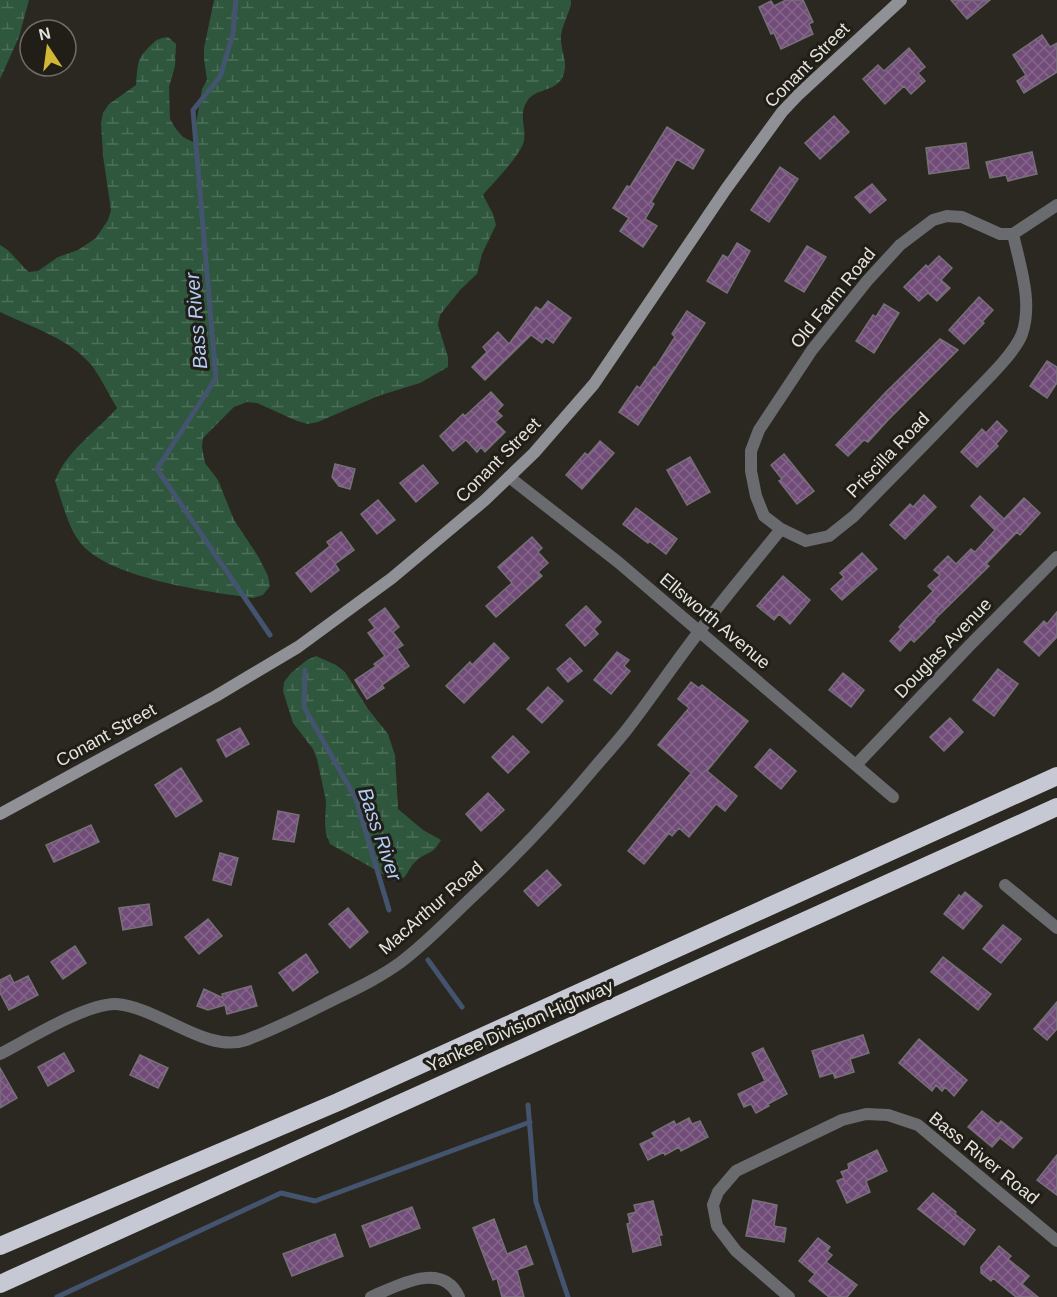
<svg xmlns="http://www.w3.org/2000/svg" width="1057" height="1297" font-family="Helvetica,sans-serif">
  <defs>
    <pattern id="wetland-marsh" width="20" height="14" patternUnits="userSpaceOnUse" patternTransform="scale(1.5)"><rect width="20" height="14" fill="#2e573d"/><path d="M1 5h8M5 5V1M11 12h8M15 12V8" fill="none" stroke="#4c6f59"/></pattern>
    <pattern id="building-cross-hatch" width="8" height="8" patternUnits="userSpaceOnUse" patternTransform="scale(1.5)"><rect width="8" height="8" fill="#714c78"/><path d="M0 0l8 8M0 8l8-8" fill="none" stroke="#85668b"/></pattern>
  </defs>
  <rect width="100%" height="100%" fill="#2a2820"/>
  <!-- wetland -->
  <path fill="url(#wetland-marsh)" d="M0,0H29L19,37L0,79Z
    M214,0H571V5C568,15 562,26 561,36C560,47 566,58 565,68C562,95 535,85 526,103C518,117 528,130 523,144C517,159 494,182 483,195L493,214L496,225L482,254L477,274L461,289L440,315L438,325L448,357V367L420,383L378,396L318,422L308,424L297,421L257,403L247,402L234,407L203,438L202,447L205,463L218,480L234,520L258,556L268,576L270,586L263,595L253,598C209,592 105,578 79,541C68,527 61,498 55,481C66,451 97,431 117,408C109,395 102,380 93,367C71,339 31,327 0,312V245C12,251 19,264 29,272L38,271L58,257L78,250L96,238L108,220L111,210L103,156L101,123L103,113L109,104L136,85C138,65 136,59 151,45C157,39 160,38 168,37L176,44L175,66L169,87L170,119L176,129L183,137L193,142L202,89L207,80L204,59V48Z
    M316,656L336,665L345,672L368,709L388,734L395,755L398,809L423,830L441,840C432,856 427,851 416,861C406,870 410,876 397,882L330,844L326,834L325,823L326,801L317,759L313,749L293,723L283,691L284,682L291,673L307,660Z"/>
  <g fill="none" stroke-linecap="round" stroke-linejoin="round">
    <!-- stream -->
    <path stroke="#44546e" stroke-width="5" d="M236,0L233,34L220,77L193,110L216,378L157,469L270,635
      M305,670L304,707L356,799L389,910
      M428,960L462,1007
      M528,1105L536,1202L568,1297
      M57,1297L281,1193L315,1201L530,1122"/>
  </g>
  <!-- building -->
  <path fill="url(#building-cross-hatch)" stroke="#767077" stroke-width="1.5" d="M786,0H803L813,22L809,24L813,34L781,49L774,33L771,34L759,7L771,1L774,6Z
    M951,0H990L967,19Z
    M1042,35L1050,47L1057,43V72L1024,93L1017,81L1026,75L1013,55Z
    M909,48L925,67L918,73L925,81L911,94L904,86L885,104L863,79L878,65L884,71Z
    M834,116L849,132L820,159L805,143Z
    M667,127L704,150L693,169L677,159L651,202L654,204L645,219L657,226L643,247L620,231L629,218L613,208L627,186L630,187Z
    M966,143L969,168L929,174L926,148Z
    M1032,152L1037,174L1008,181L1006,175L990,178L986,162Z
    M780,167L798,179L769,222L751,210Z
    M872,184L886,200L870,213L855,197Z
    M737,243L750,251L727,293L707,281L723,255L728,258Z
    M807,246L826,257L804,292L785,281Z
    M939,256L952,268L941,280L950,288L937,301L928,293L919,301L904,287L926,265L928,267Z
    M979,297L993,310L982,322L984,323L964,344L949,330Z
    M548,301L571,318L553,343L546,338L542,343L531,335L485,380L472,367L487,352L483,347L498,332L509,344L536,307L541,310Z
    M884,304L899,313L874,353L856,341L873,315L876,317Z
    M687,311L705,323L638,425L619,412L637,386L640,388L654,367L655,368L675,337L672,334Z
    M940,339L958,350L888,420L868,442L864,440L848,456L836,445L886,392Z
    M1047,361L1057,367V383L1047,398L1030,386Z
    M491,392L503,405L497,411L502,416L495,422L505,432L485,452L481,447L477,452L466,440L453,451L440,436L463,414L465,416Z
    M997,421L1007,431L996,444L998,446L977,467L961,452L982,429L986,433Z
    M600,441L614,453L582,489L566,475L585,453L588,455Z
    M784,454L814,491L797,504L779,481L782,479L771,465Z
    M690,457L710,492L687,505L667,470Z
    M335,464L355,469L350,489L339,486L332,477Z
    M423,465L438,483L416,502L400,483Z
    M924,495L936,507L905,539L890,525L910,504L913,507Z
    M980,496L1004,519L1024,498L1040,513L1020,535L1017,532L986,564L989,566L934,620L935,621L914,642L911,639L900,651L890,641L901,629L899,627L933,591L928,586L940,575L934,570L948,556L956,564L971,549L975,552L995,530L971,506Z
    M378,500L395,520L377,534L361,514Z
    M636,508L677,539L666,554L649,541L648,543L623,524Z
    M341,532L354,550L335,564L339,570L311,592L296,573L330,546L327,542Z
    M532,537L542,548L538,552L548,563L538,572L542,576L496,617L486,606L512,583L498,567Z
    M862,553L877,569L842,600L831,589L844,577L840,573Z
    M783,576L810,600L790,624L779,614L774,620L757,606Z
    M586,606L601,622L594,629L598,634L585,646L566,625Z
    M385,608L399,627L393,632L403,645L397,649L409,666L382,685L384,688L367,699L355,680L376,666L374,664L385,656L368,633L375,628L369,620Z
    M1057,612V637L1039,656L1024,642L1044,621L1047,624Z
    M494,643L509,658L464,703L446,686L470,662L472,665Z
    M617,652L629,660L624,666L630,671L611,694L594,680Z
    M570,658L582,671L568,682L557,669Z
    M998,669L1018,684L994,716L973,700Z
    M843,673L864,690L851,707L829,690Z
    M691,682L699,688L702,685L748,721L707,771L737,796L725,811L716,804L689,837L679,828L672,836L669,833L644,864L628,851L691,773L658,745L689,708L678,699Z
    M548,687L563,701L542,723L527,709Z
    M950,718L963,732L944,751L930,737Z
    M240,728L249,744L226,757L217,740Z
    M513,736L529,752L508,773L492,757Z
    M770,749L796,771L781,789L755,767Z
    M181,768L202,801L176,817L155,785Z
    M488,793L504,810L481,831L466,814Z
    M278,811L299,815L294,842L273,839Z
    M91,825L99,842L54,862L46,845Z
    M220,853L238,858L231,885L213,880Z
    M547,870L561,885L538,906L524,891Z
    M965,892L982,906L963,929L944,914L959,895L961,897Z
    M149,904L152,925L123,930L119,908Z
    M348,908L368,932L350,948L329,924Z
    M208,919L222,936L199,954L185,937Z
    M1003,925L1021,939L1001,963L983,949Z
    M75,946L86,963L63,979L51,962Z
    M306,954L318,972L293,991L279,973Z
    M943,957L991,994L978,1010L931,972Z
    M10,975L14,983L28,976L38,995L9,1010L0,993V980Z
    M251,986L257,1006L227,1014L225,1005L208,1010L197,1006L204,989L223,998L222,994Z
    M1057,1002V1029L1047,1040L1034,1029Z
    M863,1035L869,1053L850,1059L854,1072L835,1078L833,1073L820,1077L812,1051Z
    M919,1039L967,1080L954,1096L945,1087L942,1091L936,1085L932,1091L899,1063Z
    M763,1048L787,1094L768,1104L769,1106L756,1113L751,1104L744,1107L738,1094L765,1081L752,1053Z
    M64,1053L74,1071L48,1086L38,1067Z
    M140,1055L168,1068L158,1088L130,1075Z
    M0,1068L17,1098L0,1108Z
    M982,1111L998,1124L1001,1121L1022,1138L1013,1148L1000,1138L992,1147L968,1127Z
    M689,1118L692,1124L700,1121L708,1137L681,1151L679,1147L665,1155L664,1152L648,1160L640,1144L655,1137L652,1133L674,1121L676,1125Z
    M877,1150L887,1171L866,1181L870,1192L847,1203L837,1181L844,1178L841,1172L849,1169L848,1164Z
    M1057,1155V1195L1037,1180Z
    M933,1193L956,1212L955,1214L975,1230L964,1245L918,1209Z
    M753,1200L777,1205L774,1226L786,1228L784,1242L746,1236Z
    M653,1201L662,1235H659L661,1245L633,1252L627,1224L630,1223L628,1214L636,1212L634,1205Z
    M412,1207L420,1228L370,1247L362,1226Z
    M494,1219L507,1254L526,1246L533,1264L517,1270L524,1297H502L497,1278L493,1280L473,1228Z
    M335,1234L343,1256L292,1276L283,1254Z
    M818,1238L830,1247L827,1251L832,1255L826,1262L857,1285L847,1297H829L809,1281L815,1274L799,1261Z
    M999,1246L1011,1256L1008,1259L1029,1276L1022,1284L1038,1297H1016L993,1278L991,1281L981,1273V1267Z"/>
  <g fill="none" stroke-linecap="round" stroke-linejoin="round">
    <!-- minor -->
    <path stroke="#6a6b6f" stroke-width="12" d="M509,477L618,562L893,797
      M781,529L764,516L756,496L751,471V451L759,430L812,350L867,281L900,245L933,220L947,216L962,217L1000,234H1013L1057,205
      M856,765L970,645L1057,557
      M1005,885L1057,928
      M0,1054C27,1040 87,1003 116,1004C159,1007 206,1054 246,1040C273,1030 299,1017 325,1004C351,991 378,979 401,962C425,944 447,921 469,900C514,858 556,814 595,767C606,754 618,741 628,728C652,697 674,664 698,633C724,598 753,564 781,529L806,541L829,536L854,516C890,479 927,442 963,404C979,387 1014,355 1022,334C1033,302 1020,266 1013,234
      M371,1297C397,1286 442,1260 459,1297
      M789,1297L736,1251L717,1226L713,1205L718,1192L736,1171L842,1120L866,1114L888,1115L918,1125L1057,1241"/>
    <!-- secondary -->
    <path stroke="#8f9197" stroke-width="12" d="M0,814L216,696L298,647L392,578L485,500L534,453L594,384L726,189L782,112L799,94L901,0"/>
    <!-- motorway -->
    <path stroke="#c6c9d3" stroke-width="18" d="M0,1246L338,1102L1057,776
      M0,1284L1057,807"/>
  </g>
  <g text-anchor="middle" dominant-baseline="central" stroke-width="6" stroke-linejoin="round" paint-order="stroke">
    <!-- street labels -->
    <g font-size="18" fill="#e4e3de" stroke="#201e17">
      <text transform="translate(807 65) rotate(-45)">Conant Street</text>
      <text transform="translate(833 298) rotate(-51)">Old Farm Road</text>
      <text transform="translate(888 455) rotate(-46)">Priscilla Road</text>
      <text transform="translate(498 460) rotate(-45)">Conant Street</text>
      <text transform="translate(715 621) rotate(40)">Ellsworth Avenue</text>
      <text transform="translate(943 648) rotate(-46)">Douglas Avenue</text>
      <text transform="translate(106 735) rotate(-29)">Conant Street</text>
      <text transform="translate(431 908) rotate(-41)">MacArthur Road</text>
      <text transform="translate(520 1026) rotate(-24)">Yankee Division Highway</text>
      <text transform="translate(984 1158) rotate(39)">Bass River Road</text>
    </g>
    <!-- water labels -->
    <g font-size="20" font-style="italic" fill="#b1cdf8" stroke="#201e17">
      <text transform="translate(196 321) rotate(-95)">Bass River</text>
      <text transform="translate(380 834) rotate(71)">Bass River</text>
    </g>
  </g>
  <!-- north arrow -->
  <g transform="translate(48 48) rotate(347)"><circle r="28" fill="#201e17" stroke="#6e6d67" stroke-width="1.5"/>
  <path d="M0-4.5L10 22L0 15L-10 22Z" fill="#d4b635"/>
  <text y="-9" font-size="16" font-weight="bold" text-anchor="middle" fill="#e4e3de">N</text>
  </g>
</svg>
